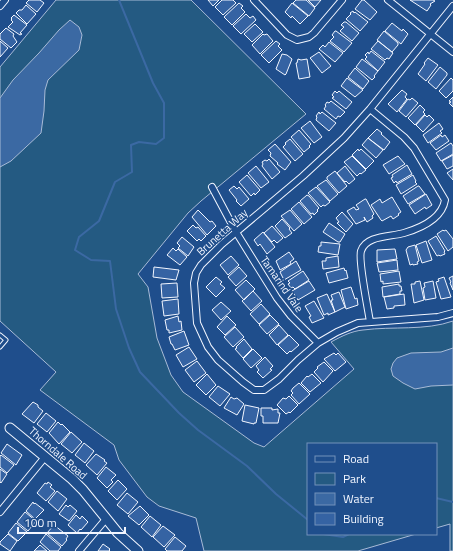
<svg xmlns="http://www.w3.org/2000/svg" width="453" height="551" font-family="'Titillium Web',sans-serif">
  <rect width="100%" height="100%" fill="#1f4e8c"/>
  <!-- green -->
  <path fill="#245a82" stroke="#a8bbd7" d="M56,0H191L306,114L201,201L188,213L138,274L148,287L157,338L171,375L183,392L254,443L264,447L354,369L331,342C342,336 352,331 363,330C393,326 425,331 453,321V551H450V524L436,528V444H308V534H416L358,551H204L196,518L159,506L147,497L119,460L114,445L40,390L56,372L0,321V67Z"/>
  <!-- water -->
  <path fill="#3b69a3" stroke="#a8bbd7" d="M70,20L79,27L82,35L79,50L48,80L45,90L44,111L41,133L11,161L0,167V98L13,80L39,53L59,30Z
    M453,348V385L431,386L415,389L403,383L393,376L391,369L393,363L397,358L411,353L441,352Z"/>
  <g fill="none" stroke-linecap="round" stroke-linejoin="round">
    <!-- stream -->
    <path stroke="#3b69a3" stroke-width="2" d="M119,0L153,83L164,103V138L156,144L139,142L131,145L132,172L115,182L99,221L79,237L75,250L91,260L110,261L116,309L129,348L140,372L179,413L198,430L247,466L276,494L308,520
      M436,498L453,502
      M323,534L343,537L349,534"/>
  </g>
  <!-- building -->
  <path fill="#3563a3" stroke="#f2f6ff" d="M29,0H40L44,3L37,12L26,3Z
    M208,0H219L213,6Z
    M222,0H233L236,3L223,15L215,7Z
    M296,0H306L315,8L309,16L293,3Z
    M308,0H321L315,7Z
    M362,0H364L377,12L370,20L355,9Z
    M410,0H433L435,1L430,4L431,5L427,11Z
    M239,3L243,6L241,8L245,12L232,25L224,17Z
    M292,3L308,16L300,24L292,16L291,18L285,12Z
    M26,5L36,14L27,24L16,13L19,10H22Z
    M353,11L354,13L355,12L368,22L360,31L346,19L351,14L350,13Z
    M246,14L250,18L253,16L256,20L241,34L233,26Z
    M14,15L27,25L20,33L22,34L20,35L8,27L13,22L11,20L12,19L11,18Z
    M344,22H346L359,33L352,41L340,31L344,27L341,25Z
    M392,23L402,31L403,29L408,34L401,44L385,31Z
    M255,24L263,32L252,42L244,34Z
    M6,28L14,34L13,36L17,42L11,48L0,39V34Z
    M335,31H336L352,43L344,52L330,41L334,37L332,35Z
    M384,31L398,43V45L392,52L377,40Z
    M263,34L264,35L267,34L273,41L260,54L252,45Z
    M0,41L8,48L0,57Z
    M276,41L280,44L278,46L282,50L269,63L261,55Z
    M378,41L393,53L389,59L387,58L385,60L371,49Z
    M329,42L343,53L335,62L319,49L323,45L325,47Z
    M371,51L385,62L378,71L365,59L367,57L365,55L368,52L369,54Z
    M319,52L331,66L322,73L311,59L310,58Z
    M282,54L287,55L292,59L286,74L285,75L276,69Z
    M428,58L438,65L426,81L418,74L425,64L424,63Z
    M298,59L301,60L307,59L310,77L299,79L296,63H297Z
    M362,59L378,71L374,76L375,77L372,80L356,67Z
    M440,67L447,73V75L436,89L428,82Z
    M355,68L369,81L363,89L348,77Z
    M347,78L363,90L355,97L341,86Z
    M451,78L453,80V91L446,98L439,91Z
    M402,90L407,94L405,97L407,99L397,112L388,104Z
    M335,91L337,93L339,91L352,102L346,109L332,98L334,97L332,95Z
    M453,97V107L449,103L451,102L449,101Z
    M412,98L418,103L406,117L399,111L408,99L410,100Z
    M331,101L345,112L340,117L338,116L336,119L324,109L326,106L325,105L327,102L329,103Z
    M420,105L425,110L423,112L425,114L415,125L408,118Z
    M319,112L320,114L322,112L336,123L329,131L316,120L317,117L316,116Z
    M425,115L427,117L429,115L434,120L423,132L416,125Z
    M310,121L322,137L314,143L301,128Z
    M439,123L443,129L440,131L442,133L428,143L423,135Z
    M377,129L382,133L381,134L390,142L384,150L368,138Z
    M299,130L311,144L309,146L310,147L304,152L291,137Z
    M441,135L442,137L445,135L449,141L436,150L430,143Z
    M368,138L383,150L376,158L362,145Z
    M290,139L303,154L295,161L283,147L286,144L285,143Z
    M451,143L453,146V154L441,161L436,153Z
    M275,144L291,162L285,170L277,164L278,163L270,156L271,153L268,150Z
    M358,149L359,151L361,149L374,161L366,169L352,155Z
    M453,155V166L447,169L442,161Z
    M352,156L366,170L361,174L360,173L357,176L344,162Z
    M398,156L405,164L389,174L383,165Z
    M269,159L280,172L272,179L262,166L263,164L262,162L265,160L267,161Z
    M407,165L412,174L397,183L396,181L394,183L391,178L393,177L392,175Z
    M256,166L269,182L261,188L248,173Z
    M345,166L355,179L349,184L346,181L345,182L337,173Z
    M453,169V180L447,173Z
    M335,171L347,186L339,193L327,179V177Z
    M247,175L260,190L255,195L254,193L251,196L239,182Z
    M413,175L416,181L415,182L417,184L401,194L396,185Z
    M326,180L338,194L330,201L317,186Z
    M234,186L237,189L239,187L249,199L241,206L236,201L237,200L229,190Z
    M418,186H419L425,194L408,204L403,196Z
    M316,187L330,202L325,206L323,205L321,207L308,193Z
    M426,194L432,205L426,209L425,207L415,214L409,205Z
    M307,195L309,196L319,208L317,210L318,211L314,215L313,213L311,214L300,201Z
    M392,197L401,212L398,214L399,215L393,219L391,216L382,221L381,220L371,205L380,199L382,203Z
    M365,199H366L374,214L372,216L373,218L367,222L364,217L365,220L356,224L347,211L354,207L356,210L359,209L356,205Z
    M299,202L312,217L304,224L291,209Z
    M198,210L210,222L212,221L216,226L207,235L192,217Z
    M290,210L302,224L294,231L281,216Z
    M342,212L353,224L346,232L337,223L339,222L336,218Z
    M282,219L290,228L289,229L292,233L285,238L275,226Z
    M329,223L345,234L340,242H338L323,232Z
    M193,225L196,228L198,227L206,236L201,241L199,239L197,241L187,231Z
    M272,226L283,238L277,243L274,240L272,242L264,233Z
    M443,230L444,231L446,230L453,239V247L448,251L437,234Z
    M263,232L275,247L267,254L260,244L258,246L254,240Z
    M436,236L445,251L444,252L445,254L440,256L439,255L437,256L428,241Z
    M182,237L194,247L188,256L178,248L180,246L177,243Z
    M426,241L432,260L422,263L416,245Z
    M321,242L340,244L338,255L318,252L319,246H321Z
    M415,245L419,261L417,262L418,264L413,265V264L410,265L406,250L408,247Z
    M173,248L176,251L178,249L187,257L180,265L167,255Z
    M395,249L397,259L377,262V250Z
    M289,252L294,259L290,262L291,264L280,270L276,261Z
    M231,256L239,265L228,275L220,265Z
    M338,256L339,267L323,269L322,261H326V258Z
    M397,260L398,270L379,272L377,263Z
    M296,261L301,270L284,280L280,272Z
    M154,267L179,270L176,280L153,277Z
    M239,267L247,276L236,286L228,277Z
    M344,268L345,271L346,270L348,278L329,283L326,273Z
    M303,271L309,280L295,289L293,287L291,288L288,284L290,283L288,281Z
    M399,271L401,282L383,284V281L381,282L380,274Z
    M453,276V290L450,283L451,282L449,278Z
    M216,277L222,282L220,284L225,288L216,297L206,287Z
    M444,277L451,297L441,299L436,282L439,281L438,279Z
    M246,280L255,289L244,300L235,290Z
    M309,281L315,290L298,300L292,291Z
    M420,281L424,300L414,303L411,284H415V282Z
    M433,281L436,298L425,300L423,288L425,287L424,283Z
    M177,283L178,297L162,298L161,284Z
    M399,284V286H401L402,291H400V294L383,297L382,287Z
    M351,287L355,299L357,298L358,305L346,309L341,290Z
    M253,291L262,301L251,311L242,301Z
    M339,292L345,307L335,312L331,300H333L331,295Z
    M327,294L335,312L328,315V313L324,315L317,298Z
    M404,294L405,305L394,306V308L387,309L384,297Z
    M178,299L179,314L164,316L162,301Z
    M314,301L324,318L312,323L309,317L311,316L305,306Z
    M221,302L231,311L221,320L212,310Z
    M261,304L270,314L259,324L250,314Z
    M270,315L279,324L267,334L259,325Z
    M178,316L179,322L181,321L182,330L169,333V330H167L165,320Z
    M227,316L236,325L225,335L217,327Z
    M279,325L288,335L277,345L269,335Z
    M235,327L244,337L233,347L224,337Z
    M184,331L189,345L175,350L172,344H171L169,337Z
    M289,335L299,345L291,352L290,351L287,354L278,345Z
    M244,339L252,349L243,358L235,349L237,348L236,347Z
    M189,347L197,359L183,367L176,355Z
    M253,349L262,358L251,368L243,359Z
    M334,353L336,355L338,353L346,362L335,371L324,359Z
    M265,357L273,366L270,369L272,370L263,378L257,372L259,370L256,366Z
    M197,361L206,373L194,382L185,370Z
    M324,362L333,371L323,382L314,372L318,368L317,367Z
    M207,374L216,385L206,395L196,385Z
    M312,374L321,383L310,392L301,383L307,376L308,377Z
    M299,383L310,394L299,404L291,395L293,393L291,391L293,388Z
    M218,386L230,394L220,406L209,397Z
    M289,396L298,405L290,413L289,412L286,414L277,405L283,398L286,399Z
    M231,397L234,399L237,398L244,404L237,415L224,408Z
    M33,402L38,405V407L43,411L34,423L22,414Z
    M245,405L259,408L256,423H254V424L242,421Z
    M261,408H272V410L278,409V413H280L278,423H263V416H261Z
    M46,413L56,421L47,432L37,424Z
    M58,422L61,425L62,424L70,432L59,444L49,433Z
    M71,432L82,442L72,453L61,444Z
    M84,443L94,451L85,463L75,455Z
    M7,444L22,455L16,465L1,453Z
    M96,454L105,460L104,461L107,463L97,475L86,465Z
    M1,455L14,465L7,473L0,467V456Z
    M106,467L116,475L111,480L113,482L107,488L97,478Z
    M0,469L7,474L1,483L0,482Z
    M118,480L127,489L117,500L108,491Z
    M48,482L52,485L50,487L55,491L46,501L37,493L45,483L47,484Z
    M57,491L67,499L58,511L48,502Z
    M127,493L138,502L128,514L117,505Z
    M33,502L34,504L35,503L44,510L35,519L26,511Z
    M66,505L68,507L70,505L77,511L69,521L59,514Z
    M140,506L149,515L139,525L128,516Z
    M25,512L36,521L28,531L17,522Z
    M76,515L80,519L82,516L88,522L81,530L80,529L77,533L68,525Z
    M150,516L161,525L152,537L141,527Z
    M16,523L27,532L18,541L8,533Z
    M54,525L68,536L66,539L67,540L62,546L47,533Z
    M163,526L175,535L164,547L153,537Z
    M8,534L17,541L10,551L0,544V542Z
    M46,534L61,547L58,551H50L40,542Z
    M175,537L186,546L182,551H167L165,549Z
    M103,544L110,549L109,550L110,551H98Z
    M40,545L47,551H34Z"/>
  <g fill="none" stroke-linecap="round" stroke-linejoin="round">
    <!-- lane casing -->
    <g stroke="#f2f6ff" stroke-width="5">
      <path id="lane" d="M0,335L6,340L0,347"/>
    </g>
    <!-- street casing -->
    <g stroke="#f2f6ff" stroke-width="8">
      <path id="street" d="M254,0L287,35L297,40L309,37L314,33L342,0
        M388,0L453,52
        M0,6L5,0
        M453,6L370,109L344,138L303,176L222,244L201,265L196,273L194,283L197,323L208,347L218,360L243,382L254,390H264L279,379L298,360L318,343L337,332L358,323L438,317L453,313
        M370,109L404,137L414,148L445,200C442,218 421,228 404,233C391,237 366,235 361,251C358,261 368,308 370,322
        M212,187L236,232L277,298L291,316L318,343
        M0,512L45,457
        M79,551L106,519"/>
    </g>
    <!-- secondary casing -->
    <g stroke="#f2f6ff" stroke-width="11">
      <path id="secondary" d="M10,428L72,479L83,490L118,533L138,551"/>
    </g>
    <!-- lane -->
    <use href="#lane" stroke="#1f4e8c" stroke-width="3"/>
    <!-- street -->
    <use href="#street" stroke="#1f4e8c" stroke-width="6"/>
    <!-- secondary -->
    <use href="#secondary" stroke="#1f4e8c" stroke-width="9"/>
  </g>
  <g text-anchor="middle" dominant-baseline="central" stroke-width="3" stroke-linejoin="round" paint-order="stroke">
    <!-- street labels -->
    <g font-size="11" fill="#f2f6ff" stroke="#1f4e8c">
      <text transform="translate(222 232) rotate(-42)">Brunetta Way</text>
      <text transform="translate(282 284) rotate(55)">Tamarind Vale</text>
      <text transform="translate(58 453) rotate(41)">Thorndale Road</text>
    </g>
  </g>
  <!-- legend -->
  <rect x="307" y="443" width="130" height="92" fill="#1f4e8c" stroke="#7391ba"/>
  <rect x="315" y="456" width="20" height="6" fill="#1f4e8c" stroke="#7391ba"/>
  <text x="343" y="463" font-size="12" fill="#f2f6ff">Road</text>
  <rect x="315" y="473" width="20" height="12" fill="#245a82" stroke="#7391ba"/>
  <text x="343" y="483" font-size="12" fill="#f2f6ff">Park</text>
  <rect x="315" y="493" width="20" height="12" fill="#3b69a3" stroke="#7391ba"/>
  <text x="343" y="503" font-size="12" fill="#f2f6ff">Water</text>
  <rect x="315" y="513" width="20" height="12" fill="#3563a3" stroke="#7391ba"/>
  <text x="343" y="523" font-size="12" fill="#f2f6ff">Building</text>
  <!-- scale -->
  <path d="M18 527v6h107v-6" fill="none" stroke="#f2f6ff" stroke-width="2"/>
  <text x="24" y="527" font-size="12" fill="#f2f6ff" stroke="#1f4e8c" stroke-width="3" paint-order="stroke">100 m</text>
</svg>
